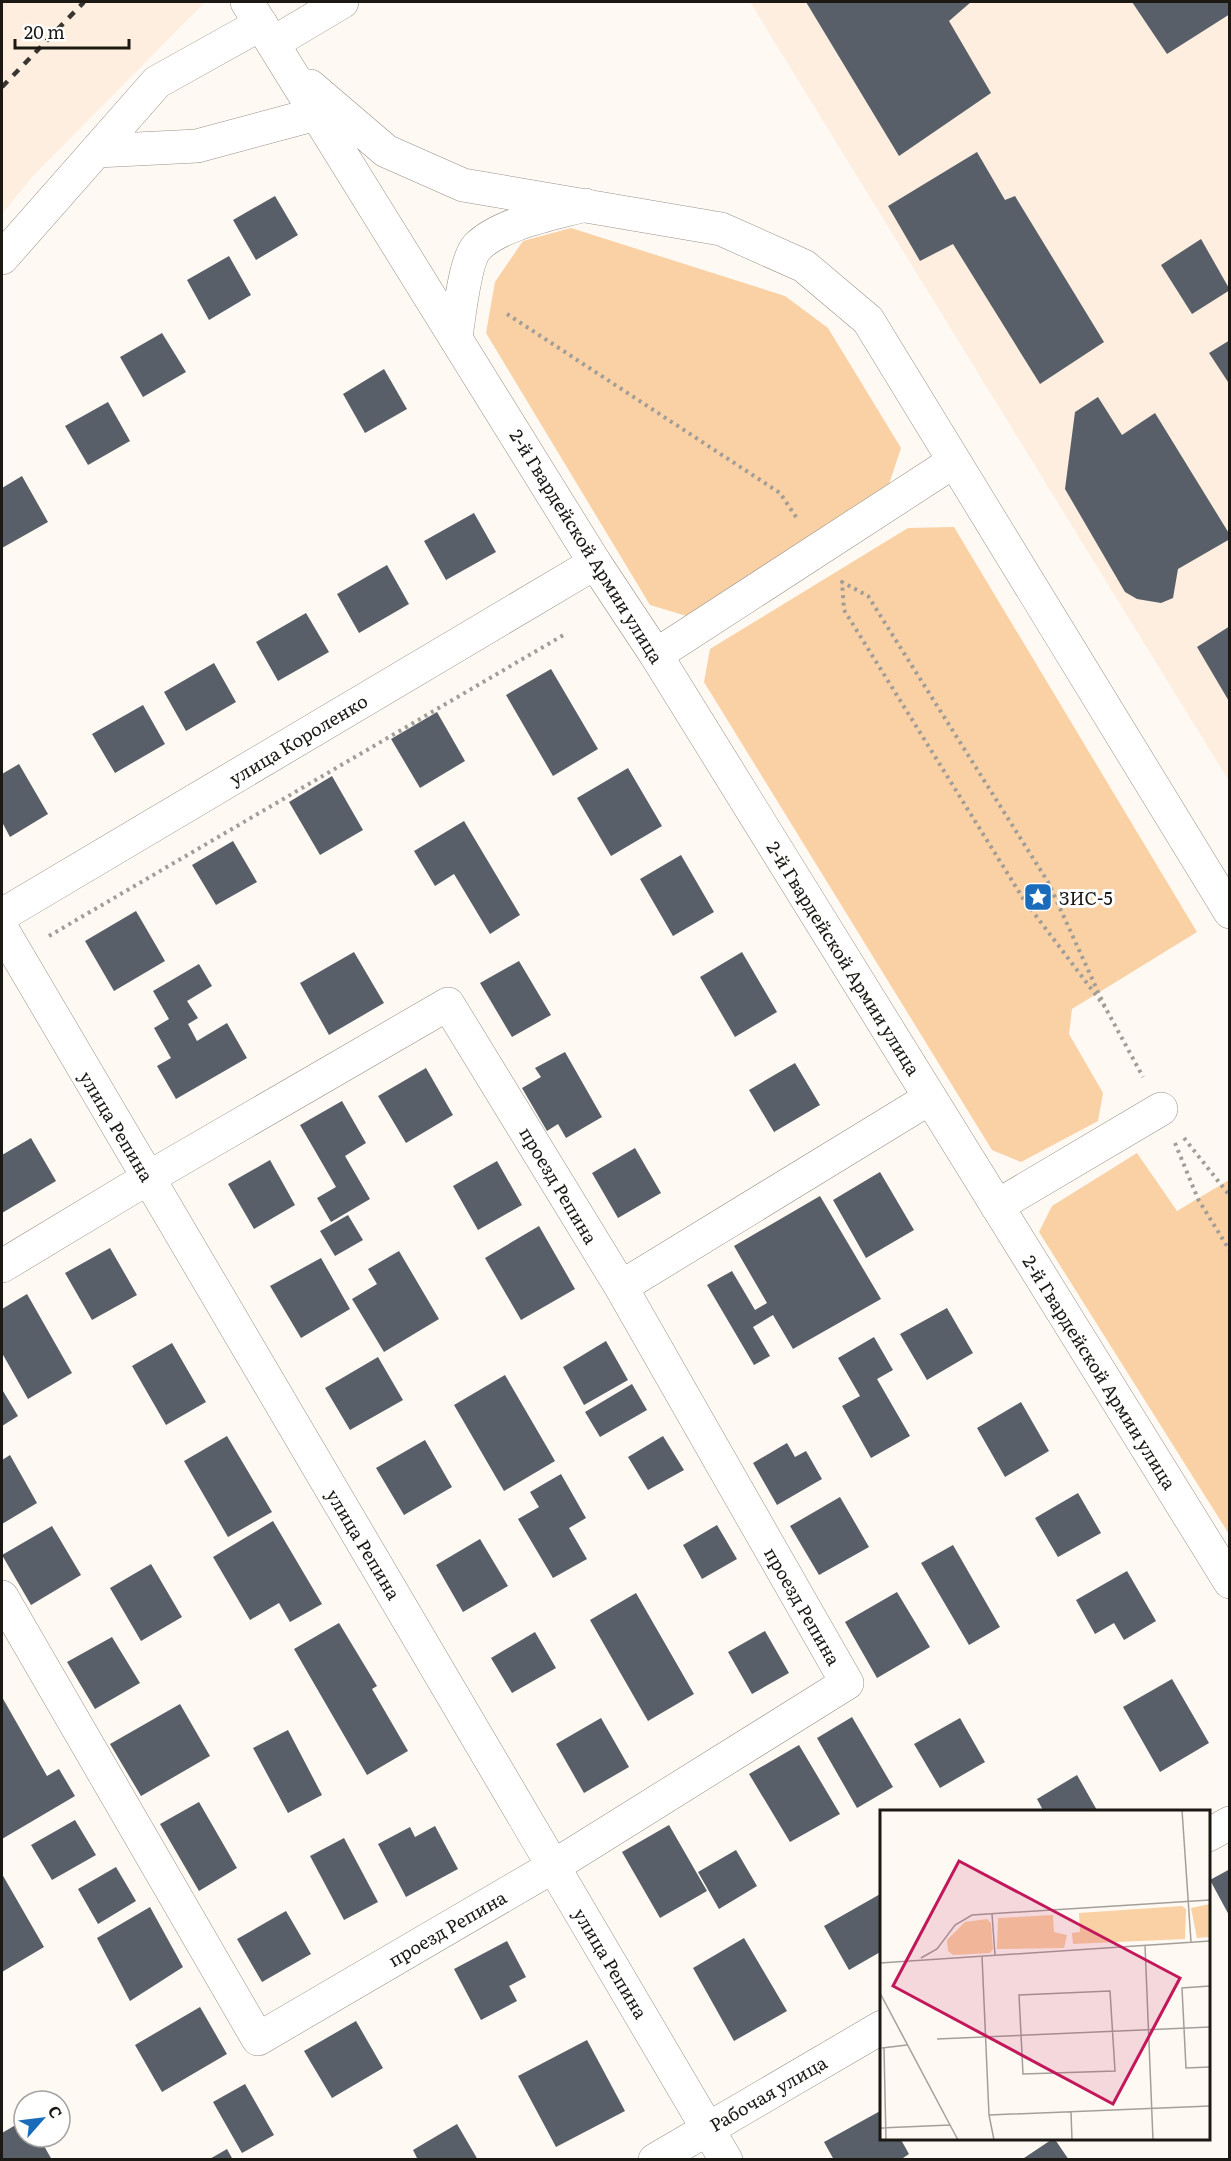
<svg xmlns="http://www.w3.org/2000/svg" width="1231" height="2161" font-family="Literata,serif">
  <rect width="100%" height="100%" fill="#fef9f3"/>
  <!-- built -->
  <path fill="#fdeedf" d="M2,2H205L32,177L2,214Z
    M750,2H1229V781Z"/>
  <!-- green -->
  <path fill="#fad1a4" d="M571,228L785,296L828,328L901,448L885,496L690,617L650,605L486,333L495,282L523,241Z
    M954,527L1197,932L1072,1009L1069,1034L1103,1093L1098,1121L1021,1162L992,1150L704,682L710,649L908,528Z
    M1137,1153L1177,1211L1229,1180V1534L1039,1232L1052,1206Z"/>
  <!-- building -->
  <path fill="#585f68" d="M806,2H971L949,21L991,93L899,156Z
    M1132,2H1230V14L1167,54Z
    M977,152L1005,200L1015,196L1104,342L1040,384L953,244L920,261L888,206Z
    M275,196L298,235L256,260L233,220Z
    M1201,239L1230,290L1192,314L1161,265Z
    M229,256L251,295L209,320L187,280Z
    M162,333L186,372L143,397L120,357Z
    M1230,340V385L1209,353Z
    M384,369L407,409L365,433L343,394Z
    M1098,397L1122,435L1155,413L1230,535V539L1178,569L1173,598L1161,603L1137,599L1125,592L1065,489L1075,412Z
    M108,402L130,441L88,465L65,426Z
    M22,476L48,522L2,548V488Z
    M474,513L496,552L446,580L424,541Z
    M387,565L409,604L359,633L337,594Z
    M306,613L329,652L278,681L256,642Z
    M1230,626V703L1197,647Z
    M214,663L236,702L186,731L164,692Z
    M551,669L598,749L553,776L506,695Z
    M143,705L165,744L115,773L92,734Z
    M437,712L465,761L420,788L391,739Z
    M19,764L48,814L10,837L2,822V774Z
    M628,768L662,826L611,856L577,798Z
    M332,776L363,830L320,855L289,802Z
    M464,821L520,915L490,934L454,874L435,886L414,851Z
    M233,841L257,882L216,905L192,865Z
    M681,855L714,912L673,936L640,879Z
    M136,911L165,961L114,991L85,941Z
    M354,952L384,1003L329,1035L300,983Z
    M742,952L777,1012L735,1037L700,977Z
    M519,961L551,1015L512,1037L480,983Z
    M199,964L212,986L187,1001L198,1018L188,1024L197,1041L227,1023L247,1058L176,1099L157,1066L171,1058L154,1028L169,1019L153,991Z
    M565,1052L602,1117L566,1138L558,1124L547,1131L522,1088L541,1077L535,1068Z
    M795,1063L820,1105L774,1132L749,1090Z
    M426,1068L453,1115L406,1143L378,1096Z
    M342,1101L366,1143L345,1156L370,1199L331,1222L317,1198L336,1187L300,1125Z
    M31,1138L56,1181L2,1213V1155Z
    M635,1148L661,1193L618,1218L592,1173Z
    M270,1160L295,1205L254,1229L228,1184Z
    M497,1161L522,1205L478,1230L453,1186Z
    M880,1172L914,1230L866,1258L833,1200Z
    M820,1196L881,1299L793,1349L773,1315L753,1327L770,1356L754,1365L707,1285L732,1271L755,1310L767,1303L734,1246Z
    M348,1215L363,1240L335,1256L320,1231Z
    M539,1226L575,1289L521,1320L485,1258Z
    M110,1248L137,1295L92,1320L65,1273Z
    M399,1251L439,1319L384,1352L352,1299L377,1284L368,1269Z
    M321,1258L350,1309L301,1338L270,1286Z
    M27,1294L72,1373L28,1399L2,1353V1309Z
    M947,1308L973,1353L927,1380L900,1334Z
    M874,1337L893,1370L877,1379L910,1436L871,1458L842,1406L860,1396L838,1358Z
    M606,1341L628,1380L584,1405L563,1367Z
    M172,1343L206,1402L166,1425L132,1366Z
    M378,1357L403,1400L350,1430L325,1388Z
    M505,1375L555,1461L504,1491L454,1405Z
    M632,1384L647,1410L600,1437L585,1412Z
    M3,1391L18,1416L2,1426V1392Z
    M1021,1402L1049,1451L1005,1477L977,1428Z
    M227,1436L272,1512L228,1537L184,1461Z
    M663,1436L684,1470L648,1490L628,1457Z
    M425,1440L452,1487L404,1515L376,1468Z
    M787,1443L795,1457L806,1451L822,1479L777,1505L753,1463Z
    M10,1455L37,1503L2,1524V1460Z
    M561,1474L586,1518L569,1528L587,1559L553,1578L518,1519L539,1507L530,1492Z
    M1078,1493L1101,1533L1058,1557L1035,1518Z
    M840,1497L869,1547L819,1575L790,1526Z
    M273,1521L322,1604L290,1622L279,1603L250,1620L213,1557Z
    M717,1525L737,1559L702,1579L683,1545Z
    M52,1526L81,1575L31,1605L2,1555Z
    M480,1539L508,1586L463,1612L436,1565Z
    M953,1545L1000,1627L969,1645L921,1563Z
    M151,1564L182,1617L141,1641L110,1588Z
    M1127,1571L1156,1621L1124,1640L1114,1623L1095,1634L1076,1600Z
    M897,1592L930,1647L877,1678L845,1622Z
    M636,1593L694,1694L648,1721L590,1620Z
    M339,1623L377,1686L372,1689L408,1751L367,1775L294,1649Z
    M765,1631L789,1673L752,1694L728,1652Z
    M535,1632L556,1668L512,1693L491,1658Z
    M112,1637L140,1683L95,1709L67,1662Z
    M1172,1679L1209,1743L1160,1772L1123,1707Z
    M2,1697L47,1776L59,1769L75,1796L2,1839Z
    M180,1704L210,1756L141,1796L110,1744Z
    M852,1717L893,1787L857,1808L817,1738Z
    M601,1718L629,1767L584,1793L556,1744Z
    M960,1718L985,1762L940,1788L914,1744Z
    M288,1730L322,1795L288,1813L253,1748Z
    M799,1745L840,1814L790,1842L749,1774Z
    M1077,1775L1098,1812H1044L1037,1799Z
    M199,1802L237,1868L199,1891L160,1824Z
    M75,1820L96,1855L52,1880L31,1845Z
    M669,1825L707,1891L660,1918L622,1852Z
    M435,1826L458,1869L406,1897L378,1844L410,1827L415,1837Z
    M344,1838L378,1902L344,1920L310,1856Z
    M736,1850L757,1886L719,1909L698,1872Z
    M116,1867L136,1901L98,1924L78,1889Z
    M1230,1869V1917L1210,1880Z
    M2,1874L44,1947L2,1972Z
    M882,1893V1951L849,1970L824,1926Z
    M150,1907L183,1967L130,2001L97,1938Z
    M286,1911L311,1954L262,1982L237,1939Z
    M744,1938L787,2011L734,2041L693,1968Z
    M507,1941L526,1977L509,1986L517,2001L481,2020L454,1969Z
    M200,2007L227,2054L162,2092L135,2045Z
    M356,2021L383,2068L332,2098L304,2051Z
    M587,2040L625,2111L556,2147L518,2076Z
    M245,2084L274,2135L242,2153L213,2102Z
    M882,2110V2138H900L909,2154L900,2160H834L824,2142Z
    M24,2120V2137H39L52,2160H2V2133Z
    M457,2124L478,2160H418L413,2150Z
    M1054,2138L1069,2160H1021Z
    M227,2149L233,2160H208Z"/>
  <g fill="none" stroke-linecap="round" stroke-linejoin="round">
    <!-- minor casing -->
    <g stroke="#9a9189" stroke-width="34">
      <path id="minor" d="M273,43L342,2
        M97,151L197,146L316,114
        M2,258L157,82L261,24
        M456,337C459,317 465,260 477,247C501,223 553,214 585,205
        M656,655L953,462
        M2,915L595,563
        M2,929L726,2160
        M997,1206L1161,1109
        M2,1266L148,1178L448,1004L621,1287L847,1683L554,1866L258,2039L2,1597
        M621,1287L930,1098
        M1208,1835L1230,1823
        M655,2160L882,2027"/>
    </g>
    <!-- major casing -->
    <g stroke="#9a9189" stroke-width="34">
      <path id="major" d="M247,2L595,563L656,655L1230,1582
        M310,86L386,151L463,185L721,229L804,266L868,320L1230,912"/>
    </g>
    <!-- path -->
    <path stroke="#a19d97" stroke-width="4" stroke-dasharray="3 4.5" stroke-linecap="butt" d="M507,314L780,493L798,520
      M49,936L567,633
      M1105,1007L1024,900L844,610L842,582L868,596L1048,882L1105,1007L1143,1077
      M1184,1138L1230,1196
      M1175,1143L1198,1199L1230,1251"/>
    <!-- minor -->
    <use href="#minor" stroke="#fff" stroke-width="33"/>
    <!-- major -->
    <use href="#major" stroke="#fff" stroke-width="33"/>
    <!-- rail -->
    <path stroke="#393632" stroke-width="4.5" stroke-dasharray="8 8" stroke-linecap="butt" d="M2,87L84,2"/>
  </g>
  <!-- icons -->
  <defs>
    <g id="sight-square" transform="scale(1.5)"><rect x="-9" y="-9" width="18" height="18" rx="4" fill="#1a6cba" stroke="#fff"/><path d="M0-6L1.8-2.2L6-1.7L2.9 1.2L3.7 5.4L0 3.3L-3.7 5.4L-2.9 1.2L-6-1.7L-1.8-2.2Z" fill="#fff"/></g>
  </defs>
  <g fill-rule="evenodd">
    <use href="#sight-square" x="1038" y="897"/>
  </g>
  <g text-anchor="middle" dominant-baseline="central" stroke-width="6" stroke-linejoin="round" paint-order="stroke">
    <!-- street labels -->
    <g font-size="18" fill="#1c1915" stroke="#fff">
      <text transform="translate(587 546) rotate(58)">2-й Гвардейской Армии улица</text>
      <text transform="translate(298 739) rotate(-31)">улица Короленко</text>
      <text transform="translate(844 958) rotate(58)">2-й Гвардейской Армии улица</text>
      <text transform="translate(117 1126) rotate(59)">улица Репина</text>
      <text transform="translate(559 1185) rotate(59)">проезд Репина</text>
      <text transform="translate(1100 1372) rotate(58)">2-й Гвардейской Армии улица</text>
      <text transform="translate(364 1544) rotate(59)">улица Репина</text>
      <text transform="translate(803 1606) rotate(60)">проезд Репина</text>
      <text transform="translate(447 1928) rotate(-30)">проезд Репина</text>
      <text transform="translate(611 1963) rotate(59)">улица Репина</text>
      <text transform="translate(768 2093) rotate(-30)">Рабочая улица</text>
    </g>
    <!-- poi labels -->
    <g font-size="18" fill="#1c1915" stroke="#fff" text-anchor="start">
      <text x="1059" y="897">ЗИС-5</text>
    </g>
  </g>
  <!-- overview -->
  <g transform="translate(880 1810)">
    <rect width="330" height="330" fill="#fef9f3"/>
    <path d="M330,94V127L317,128L311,98ZM302,96L306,99L305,129L193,134L192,123L200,122L199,103ZM173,105L174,122L187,125L184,138L117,139L118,108ZM107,109L111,113L113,139L110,143L73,145L68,141L67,130L85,112Z" fill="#fad1a4"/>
    <path fill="none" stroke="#a49f9a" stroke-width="1.5" d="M302,0L311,132M112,104L115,145M265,135L273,330M102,146L109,305L114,330M41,148L57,139L75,115L92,105L330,90M0,153L330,131M330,176L302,178L306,258L330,257M230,181L235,261L143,264L139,185ZM0,183L78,330M57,229L330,217M2,238L27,235M4,238L6,330M191,302L192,330M109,305L330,296M0,318L70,315"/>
    <path fill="#c2185b" fill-opacity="0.15" stroke="#c2185b" stroke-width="3" d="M79,51L300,168L233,294L13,176Z"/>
    <rect width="330" height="330" fill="none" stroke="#1c1915" stroke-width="3"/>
  </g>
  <!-- border -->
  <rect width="1231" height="2161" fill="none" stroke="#1c1915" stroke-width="6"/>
  <!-- north arrow -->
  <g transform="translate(42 2119) rotate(62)"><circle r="28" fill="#ffffff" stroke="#a4a3a1" stroke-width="1.5"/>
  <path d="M0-4.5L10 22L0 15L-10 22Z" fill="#1a6cba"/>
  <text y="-9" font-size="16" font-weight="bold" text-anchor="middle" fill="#1c1915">С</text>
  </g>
  <!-- scale -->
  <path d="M15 39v9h114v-9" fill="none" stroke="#1c1915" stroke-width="3"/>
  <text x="24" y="39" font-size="18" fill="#1c1915" stroke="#ffffff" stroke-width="4.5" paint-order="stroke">20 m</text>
</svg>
